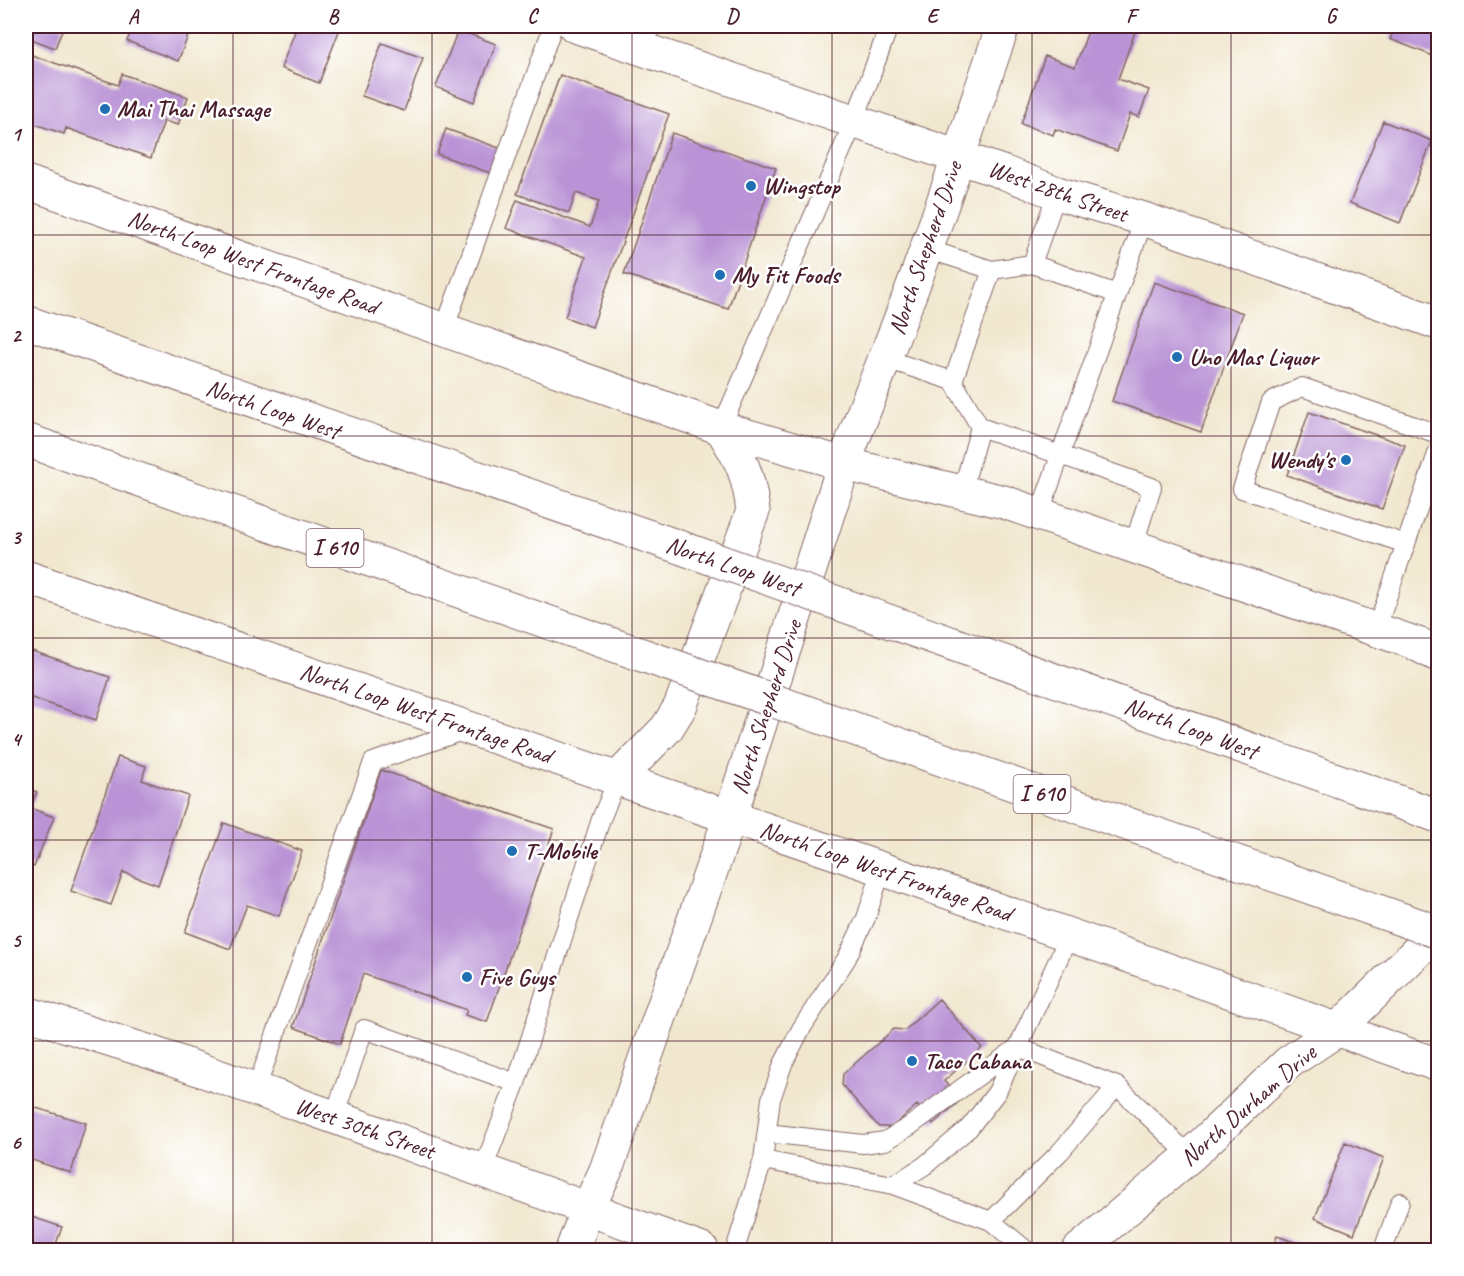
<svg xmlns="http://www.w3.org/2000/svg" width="1464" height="1276" font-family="Caveat,sans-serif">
  <rect width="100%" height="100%" fill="#fff"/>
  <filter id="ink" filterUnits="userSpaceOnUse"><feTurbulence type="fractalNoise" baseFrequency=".0167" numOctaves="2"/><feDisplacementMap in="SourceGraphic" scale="12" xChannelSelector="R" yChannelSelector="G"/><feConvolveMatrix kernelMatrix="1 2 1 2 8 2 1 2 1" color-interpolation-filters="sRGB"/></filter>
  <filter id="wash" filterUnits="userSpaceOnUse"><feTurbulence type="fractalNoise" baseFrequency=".008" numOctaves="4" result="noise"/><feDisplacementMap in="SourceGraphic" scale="24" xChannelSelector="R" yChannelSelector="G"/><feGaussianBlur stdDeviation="1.35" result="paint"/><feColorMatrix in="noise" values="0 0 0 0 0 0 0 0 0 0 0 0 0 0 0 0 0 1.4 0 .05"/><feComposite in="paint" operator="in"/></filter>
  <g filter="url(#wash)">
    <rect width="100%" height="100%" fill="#f1e7cf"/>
    <g id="blocks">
      <!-- building -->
      <path fill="#b993d5" d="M26,26H64L55,48L26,37Z
        M133,26H192L178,61L127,41Z
        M297,26H341L319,83L281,68Z
        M1090,26H1137L1118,79L1149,90L1139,117L1130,114L1117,151L1055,129L1053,135L1021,124L1045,56L1075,67Z
        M1396,26H1438V58L1390,39Z
        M458,30L496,44L474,102L436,87Z
        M382,43L423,58L404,111L362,96Z
        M26,53L118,85L122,74L188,97L178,125L164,121L151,158L66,128L64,134L26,121Z
        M560,75L669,114L592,327L565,317L586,257L506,228L517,200L590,227L599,201L576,193L569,213L517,194Z
        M1383,121L1432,141L1400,223L1350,203Z
        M446,129L502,149L493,174L437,154Z
        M672,133L776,168L728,309L624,274Z
        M1154,282L1243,313L1201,432L1112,401Z
        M1309,412L1405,445L1382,509L1287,475Z
        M26,649L110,677L96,720L26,696Z
        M118,757L146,766L142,780L188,796L158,885L123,872L111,905L71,891Z
        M381,770L554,829L487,1022L465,1015L467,1010L363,974L340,1044L293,1027Z
        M26,788L37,792L30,808L54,817L34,867L26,863Z
        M224,823L302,851L279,916L247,905L230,949L185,932Z
        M939,999L982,1048L944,1081L961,1100L933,1124L917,1105L892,1127H879L842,1085L843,1074L894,1029L905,1030Z
        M26,1105L86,1123L71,1173L26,1158Z
        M1345,1142L1384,1158L1354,1234L1315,1218Z
        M26,1215L62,1227L54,1250H26Z
        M1277,1236L1317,1250H1272Z"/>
    </g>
  </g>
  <g filter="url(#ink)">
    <use href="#blocks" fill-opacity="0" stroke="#846564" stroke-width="1.5"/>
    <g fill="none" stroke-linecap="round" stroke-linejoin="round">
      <!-- service casing -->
      <g stroke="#846564" stroke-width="20">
        <path id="service" d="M643,49L652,26
          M1057,193L1032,264L1117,294
          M927,249L992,270L1032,264
          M444,330L553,26
          M886,359L953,381L980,427
          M953,381L992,270
          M721,428L854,122L889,26
          M962,492L980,427L1152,487L1133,547
          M1039,515L1144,219
          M1406,544L1242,489L1271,402L1302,387L1438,434
          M1376,630L1438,451
          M516,1083L601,819L618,778
          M256,1089L373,762L468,729
          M334,1117L364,1029L516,1083L483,1169
          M767,1133L863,1144L885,1141L910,1126L1018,1047L1117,1086L1190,1156
          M763,1160L893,1185L991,1221L1026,1250
          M893,1185L924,1166L969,1128L997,1092L1070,934
          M991,1221L1060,1152L1117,1086
          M735,1250L763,1160L771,1099L783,1064L801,1029L847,958L866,918L882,869
          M1383,1250L1400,1202"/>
      </g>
      <!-- minor casing -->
      <g stroke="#846564" stroke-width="35">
        <path id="minor" d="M575,26L1005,173L1057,193L1144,219L1438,323
          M26,1013L147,1051L334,1117L702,1250"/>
      </g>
      <!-- secondary casing -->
      <g stroke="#846564" stroke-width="35">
        <path id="secondary" d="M26,182L721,428L844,464L1004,502L1438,651
          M26,577L882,869L1438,1065
          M618,778L667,728L680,707L753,511C748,471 741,460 721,428"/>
      </g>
      <!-- primary casing -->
      <g stroke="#846564" stroke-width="35">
        <path id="primary" d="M1416,644L1438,655
          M572,1250L587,1210L606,1170L730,817L844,464C870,392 901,322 926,250C953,176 977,100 1003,26
          M1079,1250L1190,1156L1289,1062L1337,1030L1438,931"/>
      </g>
      <!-- motorway casing -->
      <g stroke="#846564" stroke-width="35">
        <path id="motorway" d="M26,322L682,548
          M26,440L645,656"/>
      </g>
      <!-- service -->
      <use href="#service" stroke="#fff" stroke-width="18"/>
      <!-- minor -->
      <use href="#minor" stroke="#fff" stroke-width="33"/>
      <!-- secondary -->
      <use href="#secondary" stroke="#fff" stroke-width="33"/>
      <!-- primary -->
      <use href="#primary" stroke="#fff" stroke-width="33"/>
      <!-- motorway -->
      <use href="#motorway" stroke="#fff" stroke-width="33"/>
      <!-- motorway-bridge casing -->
      <g stroke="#846564" stroke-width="35" stroke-linecap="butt">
        <path id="motorway-bridge" d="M682,548L1438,816
          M645,656L1438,932"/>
      </g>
      <!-- motorway-bridge -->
      <use href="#motorway-bridge" stroke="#fff" stroke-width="33"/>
    </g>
  </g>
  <!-- grid -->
  <path fill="none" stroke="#4a1f2b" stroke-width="1.5" stroke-opacity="0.55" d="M233,26V1250M432,26V1250M632,26V1250M832,26V1250M1032,26V1250M1231,26V1250M26,235H1438M26,436H1438M26,638H1438M26,840H1438M26,1041H1438"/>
  <!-- markers -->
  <g fill="#1f6fb2" stroke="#fff" stroke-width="2">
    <circle cx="105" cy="109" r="6"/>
    <circle cx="751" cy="186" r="6"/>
    <circle cx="720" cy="275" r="6"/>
    <circle cx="1177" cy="357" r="6"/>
    <circle cx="1346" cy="460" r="6"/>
    <circle cx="512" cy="851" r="6"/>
    <circle cx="467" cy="977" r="6"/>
    <circle cx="912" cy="1061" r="6"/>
  </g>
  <g text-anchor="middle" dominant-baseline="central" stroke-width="5" stroke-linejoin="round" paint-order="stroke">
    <!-- shield labels -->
    <g fill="#fff" stroke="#80626b" stroke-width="1.5">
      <rect x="306.5" y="529" width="57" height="38" rx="4.5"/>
      <rect x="1013.5" y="775" width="57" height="38" rx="4.5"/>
    </g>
    <g font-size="22" font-weight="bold" fill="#4a1f2b">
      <text x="335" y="548">I 610</text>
      <text x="1042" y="794">I 610</text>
    </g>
    <!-- poi labels -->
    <g font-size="24" font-weight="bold" fill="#4a1f2b" stroke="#fff" text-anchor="start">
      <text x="117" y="109">Mai Thai Massage</text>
      <text x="763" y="186">Wingstop</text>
      <text x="732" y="275">My Fit Foods</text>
      <text x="1189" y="357">Uno Mas Liquor</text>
      <text x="1334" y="460" text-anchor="end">Wendy's</text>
      <text x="524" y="851">T-Mobile</text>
      <text x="479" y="977">Five Guys</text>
      <text x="924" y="1061">Taco Cabana</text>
    </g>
    <!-- street labels -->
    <g font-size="24" fill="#4a1f2b" stroke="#fff">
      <text transform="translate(1058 191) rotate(19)">West 28th Street</text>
      <text transform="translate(925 248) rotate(-71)">North Shepherd Drive</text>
      <text transform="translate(253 262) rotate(20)">North Loop West Frontage Road</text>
      <text transform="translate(273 409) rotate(19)">North Loop West</text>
      <text transform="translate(733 566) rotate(19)">North Loop West</text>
      <text transform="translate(766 707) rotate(-72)">North Shepherd Drive</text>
      <text transform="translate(426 713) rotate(19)">North Loop West Frontage Road</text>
      <text transform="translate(1191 728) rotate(20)">North Loop West</text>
      <text transform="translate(886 871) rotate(19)">North Loop West Frontage Road</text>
      <text transform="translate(1248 1105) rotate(-41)">North Durham Drive</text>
      <text transform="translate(365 1128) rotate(19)">West 30th Street</text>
    </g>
  </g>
  <!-- margin -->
  <rect width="1464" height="1276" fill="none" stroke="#fff" stroke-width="66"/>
  <rect x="33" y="33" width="1398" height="1210" fill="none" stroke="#4a1f2b" stroke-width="2"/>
  <g font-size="20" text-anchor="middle" font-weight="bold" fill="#4a1f2b">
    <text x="133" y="23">A</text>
    <text x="333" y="23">B</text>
    <text x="532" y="23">C</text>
    <text x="732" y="23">D</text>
    <text x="932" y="23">E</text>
    <text x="1131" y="23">F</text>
    <text x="1331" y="23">G</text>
    <text x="16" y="141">1</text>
    <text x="16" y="342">2</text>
    <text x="16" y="544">3</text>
    <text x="16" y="746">4</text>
    <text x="16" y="947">5</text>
    <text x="16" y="1149">6</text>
  </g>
</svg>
